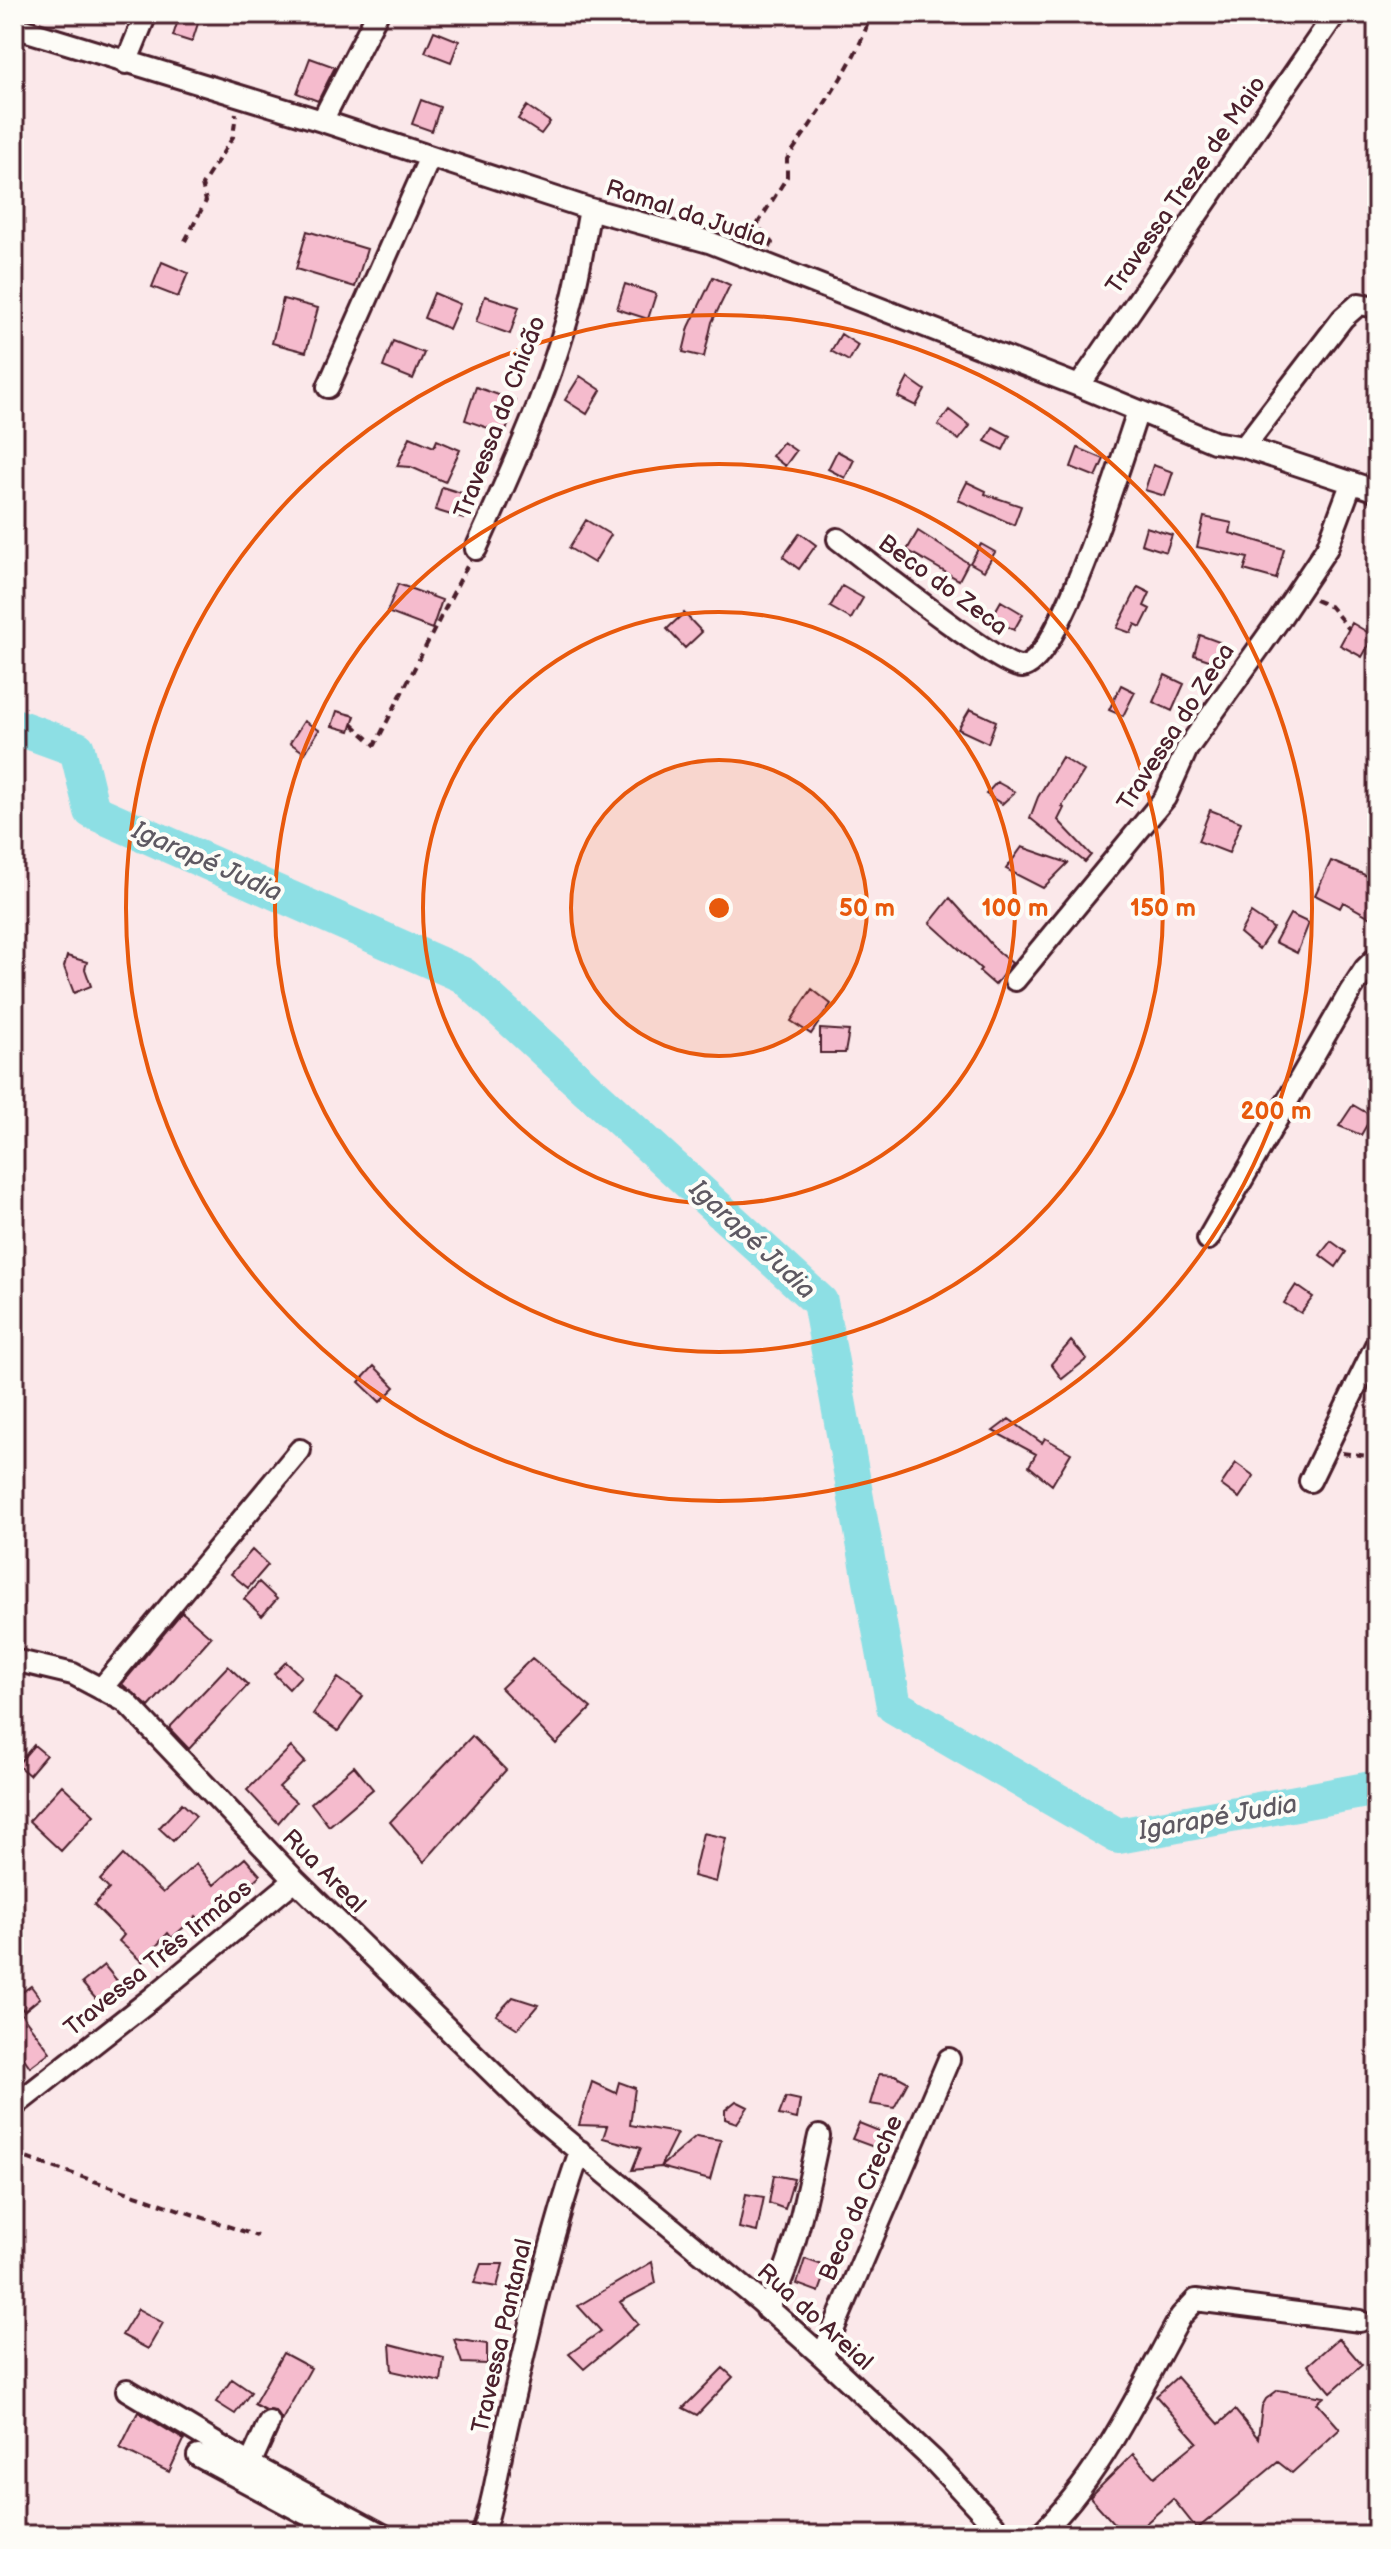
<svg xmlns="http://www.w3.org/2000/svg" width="1391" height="2549" font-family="'Balsamiq Sans',sans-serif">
  <rect width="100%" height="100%" fill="#fbe8ea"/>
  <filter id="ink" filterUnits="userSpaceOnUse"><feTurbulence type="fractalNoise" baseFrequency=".0125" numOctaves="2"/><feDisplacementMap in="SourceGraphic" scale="16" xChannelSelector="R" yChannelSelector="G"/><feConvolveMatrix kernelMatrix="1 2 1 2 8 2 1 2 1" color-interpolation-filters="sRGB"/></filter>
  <g filter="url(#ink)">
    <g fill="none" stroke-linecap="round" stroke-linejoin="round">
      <!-- river -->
      <path stroke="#8ddfe4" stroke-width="36" d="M14,726L77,749L92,811L463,975L820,1302L894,1706L1118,1836L1377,1788"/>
    </g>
    <!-- building -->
    <path fill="#f5bbcd" stroke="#4a1f2b" stroke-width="2" d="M180,14H201L192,42L173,36Z
      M434,31L459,41L451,62L425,52Z
      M310,58L335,67L318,101L297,93Z
      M421,100L440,107L432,131L412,124Z
      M527,106L550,122L541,134L518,119Z
      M307,231L367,249L355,287L296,269Z
      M162,262L188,273L178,297L152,287Z
      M713,277L730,285L712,322L704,357L683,352L689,327Z
      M625,284L656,294L648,319L617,309Z
      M434,293L460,304L449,329L424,318Z
      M485,296L519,307L510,334L476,322Z
      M283,299L318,308L306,352L272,343Z
      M841,334L858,345L849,361L831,351Z
      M393,341L424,353L413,379L383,367Z
      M580,376L601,390L587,414L565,400Z
      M908,378L925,390L916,406L898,397Z
      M476,387L516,401L505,434L465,420Z
      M949,410L970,426L959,440L938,425Z
      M993,427L1010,436L1003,450L985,441Z
      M410,437L434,447L437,440L460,450L445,482L411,467L397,466Z
      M783,442L796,451L785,466L772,456Z
      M1078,448L1104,459L1096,477L1071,467Z
      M837,451L854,460L845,478L828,469Z
      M1153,465L1173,472L1165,496L1145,490Z
      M967,482L986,491L985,494L1021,506L1014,525L958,500Z
      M442,487L471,496L464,519L435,510Z
      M1204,517L1232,523L1230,533L1284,549L1276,579L1244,570L1248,558L1197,547Z
      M586,520L611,535L594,563L569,548Z
      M1146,527L1172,535L1166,552L1141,544Z
      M918,531L968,563L959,580L907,550Z
      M800,533L816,545L799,569L783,557Z
      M981,544L995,552L984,571L970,563Z
      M398,584L442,600L432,629L387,612Z
      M842,586L863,598L851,619L830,607Z
      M1138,587L1150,593L1144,606L1150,609L1141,627L1135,624L1131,633L1117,628Z
      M1001,601L1023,614L1014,630L992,617Z
      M684,613L702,632L685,648L667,629Z
      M1352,623L1374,636L1362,657L1340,645Z
      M1200,635L1222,643L1215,662L1194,655Z
      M1165,675L1184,684L1172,711L1153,702Z
      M1121,685L1135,692L1123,716L1109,710Z
      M970,709L996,721L988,743L958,729Z
      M337,711L355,716L350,731L332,726Z
      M304,721L319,730L305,753L290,743Z
      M1062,757L1084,771L1062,806L1064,808L1058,820L1091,855L1085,862L1030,818L1038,797Z
      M997,782L1015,792L1002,804L986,794Z
      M1210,810L1241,822L1229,853L1198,841Z
      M1022,847L1068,863L1043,888L1006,869Z
      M1331,861L1377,880V921L1343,902L1340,908L1315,895Z
      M950,898L999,953L1012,963L995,985L979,971L981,969L930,923Z
      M1251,913L1273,928L1259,949L1240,933Z
      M1290,914L1309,923L1297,953L1275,942Z
      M67,956L87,962L85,969L91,986L74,993L64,967Z
      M812,989L831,1004L811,1034L791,1021Z
      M820,1029L849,1031L845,1053H820Z
      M1353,1105L1372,1116L1361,1135L1339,1126Z
      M1331,1241L1346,1252L1336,1267L1320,1255Z
      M1296,1285L1313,1297L1301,1313L1284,1303Z
      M1071,1341L1087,1359L1062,1379L1051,1364Z
      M374,1366L395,1387L380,1402L359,1382Z
      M1009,1419L1042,1443L1045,1438L1071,1453L1052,1485L1029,1466L1036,1454L993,1431Z
      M1236,1463L1254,1476L1239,1498L1221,1485Z
      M252,1550L268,1565L248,1588L231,1574Z
      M259,1582L277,1599L262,1616L244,1599Z
      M182,1612L211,1637L149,1707L122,1684Z
      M532,1658L591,1708L556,1744L501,1688Z
      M286,1662L301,1676L289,1689L274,1674Z
      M228,1666L248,1685L189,1749L169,1728Z
      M338,1678L363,1696L338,1731L313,1714Z
      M472,1736L506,1770L424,1862L390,1822Z
      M34,1745L46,1755L29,1775L17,1765Z
      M291,1747L305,1762L279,1787L296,1802L278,1823L247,1790Z
      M354,1766L373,1789L329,1826L311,1803Z
      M62,1785L94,1815L61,1851L29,1821Z
      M182,1803L196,1816L173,1841L159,1828Z
      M703,1833L726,1838L716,1882L693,1876Z
      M123,1855L163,1893L196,1864L214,1885L245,1858L260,1875L205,1926L196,1916L172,1938L168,1933L142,1962L119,1941L124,1935L94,1905L109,1889L100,1880Z
      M104,1965L123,1988L102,2006L82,1983Z
      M31,1986L40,1998L24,2011L14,1998Z
      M513,1997L538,2005L518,2029L496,2015Z
      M14,2004L50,2052L30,2067L23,2057L14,2065Z
      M879,2074L895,2075L908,2082L894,2108L870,2104Z
      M592,2082L616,2093L619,2082L635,2088L630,2125L677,2133L660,2167L632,2170L641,2148L603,2138L607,2126L579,2125Z
      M786,2097L800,2100L797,2119L779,2115Z
      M736,2101L748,2107L737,2123L725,2119V2110Z
      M859,2123L889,2135L882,2150L852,2139Z
      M696,2136L721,2140L710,2180L660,2167Z
      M774,2175L794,2179L785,2209L769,2203Z
      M746,2194L764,2197L757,2232L739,2228Z
      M805,2259L828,2267L819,2292L797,2284Z
      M652,2262L656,2283L620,2302L638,2324L584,2369L569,2354L601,2331L578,2306Z
      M481,2264H503L497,2287L474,2283Z
      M138,2309L163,2323L148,2349L122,2335Z
      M1339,2338L1362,2365L1331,2392L1308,2365Z
      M454,2339L487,2344V2364L462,2363Z
      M390,2344L444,2358L441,2382L392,2371Z
      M283,2353L311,2368L282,2420L275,2411L265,2410L254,2404Z
      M723,2368L733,2377L697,2415L683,2408Z
      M1177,2377L1219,2424L1235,2410L1258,2438L1262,2406L1266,2399L1278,2390L1324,2397L1317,2403L1340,2429L1292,2473L1278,2462L1197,2529L1173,2499L1133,2535H1124L1090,2497L1133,2454L1154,2477L1197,2442L1156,2396Z
      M232,2379L251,2392L235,2414L216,2402Z
      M138,2412L184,2440L169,2472L120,2448Z"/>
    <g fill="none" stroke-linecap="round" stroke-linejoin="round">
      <!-- minor casing -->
      <g stroke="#4a1f2b" stroke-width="26">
        <path id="minor" d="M14,27L322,121L590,209L709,242L1079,386L1214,442L1244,447L1377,491
          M126,63L146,14
          M322,121L377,14
          M1079,386L1335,14
          M328,387L430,157
          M1244,447L1343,318L1359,304L1377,307
          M838,539C863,558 1001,668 1022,667C1060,663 1124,451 1138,411
          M476,549C511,470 549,390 571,305C579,274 584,241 590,209
          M1015,980L1165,798L1187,749L1279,620L1327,548L1351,484
          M1208,1239L1350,992L1365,969L1377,957
          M1310,1481L1377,1343
          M14,1660L73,1674L126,1702L295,1880L538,2117L760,2301L822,2356L934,2461L1003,2535
          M101,1689L300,1450
          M14,2106L152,1998L295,1880
          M767,2310C796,2257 806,2194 819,2136
          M822,2356L949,2059
          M127,2390L250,2464
          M269,2422L250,2464L383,2535
          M198,2456L345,2535
          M482,2535C495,2498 499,2460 508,2422C529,2331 549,2240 580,2151
          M1039,2535C1102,2475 1139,2391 1181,2316L1196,2300L1360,2321"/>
      </g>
      <!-- path -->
      <path stroke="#4a1f2b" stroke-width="4" stroke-dasharray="8 6" stroke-linecap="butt" d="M185,241L206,201L202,185L233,137L236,113
        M770,247L772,243L757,225L787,177V159C807,129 868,46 869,14
        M1315,600L1331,607L1349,629
        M352,724L375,745L467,566
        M1342,1453L1377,1457
        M14,2154L257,2236"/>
      <!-- minor -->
      <use href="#minor" stroke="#fdfcf7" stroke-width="20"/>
    </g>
  </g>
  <!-- distance rings -->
  <circle cx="719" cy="908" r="148" fill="#e8590c" fill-opacity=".12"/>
  <g fill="none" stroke="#e8590c" stroke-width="4">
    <circle cx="719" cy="908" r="148"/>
    <circle cx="719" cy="908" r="296"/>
    <circle cx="719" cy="908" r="444"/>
    <circle cx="719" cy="908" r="593"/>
  </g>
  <g text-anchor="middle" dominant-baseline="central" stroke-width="8" stroke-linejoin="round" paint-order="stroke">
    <!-- street labels -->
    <g font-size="24" fill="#4a1f2b" stroke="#fdfcf7">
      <text transform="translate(1186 185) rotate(-55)">Travessa Treze de Maio</text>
      <text transform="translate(686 213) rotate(18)">Ramal da Judia</text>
      <text transform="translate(500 417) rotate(-69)">Travessa do Chicão</text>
      <text transform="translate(943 585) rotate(36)">Beco do Zeca</text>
      <text transform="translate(1176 727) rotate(-57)">Travessa do Zeca</text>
      <text transform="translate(324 1871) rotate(45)">Rua Areal</text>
      <text transform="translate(158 1958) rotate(-39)">Travessa Três Irmãos</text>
      <text transform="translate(861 2198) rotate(-67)">Beco da Creche</text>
      <text transform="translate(815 2317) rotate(42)">Rua do Areial</text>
      <text transform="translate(502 2336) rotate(-77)">Travessa Pantanal</text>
    </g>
    <!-- water labels -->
    <g font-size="26" font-style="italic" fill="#5e5962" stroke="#fdfcf7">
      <text transform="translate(207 862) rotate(24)">Igarapé Judia</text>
      <text transform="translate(752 1240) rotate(43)">Igarapé Judia</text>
      <text transform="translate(1218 1818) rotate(-10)">Igarapé Judia</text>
    </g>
  </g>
  <circle cx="719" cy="908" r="12" fill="#e8590c" stroke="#fdfcf7" stroke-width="4"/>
  <g font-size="24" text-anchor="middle" font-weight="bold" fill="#e8590c" stroke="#fdfcf7" stroke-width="8" stroke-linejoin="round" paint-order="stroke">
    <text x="867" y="916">50 m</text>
    <text x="1015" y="916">100 m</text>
    <text x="1163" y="916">150 m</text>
    <text x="1276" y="1119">200 m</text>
  </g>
  <!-- margin -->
  <rect width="1391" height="2549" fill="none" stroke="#fdfcf7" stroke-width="48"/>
  <rect x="24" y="24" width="1343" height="2501" fill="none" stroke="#4a1f2b" stroke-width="3" filter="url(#ink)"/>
</svg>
